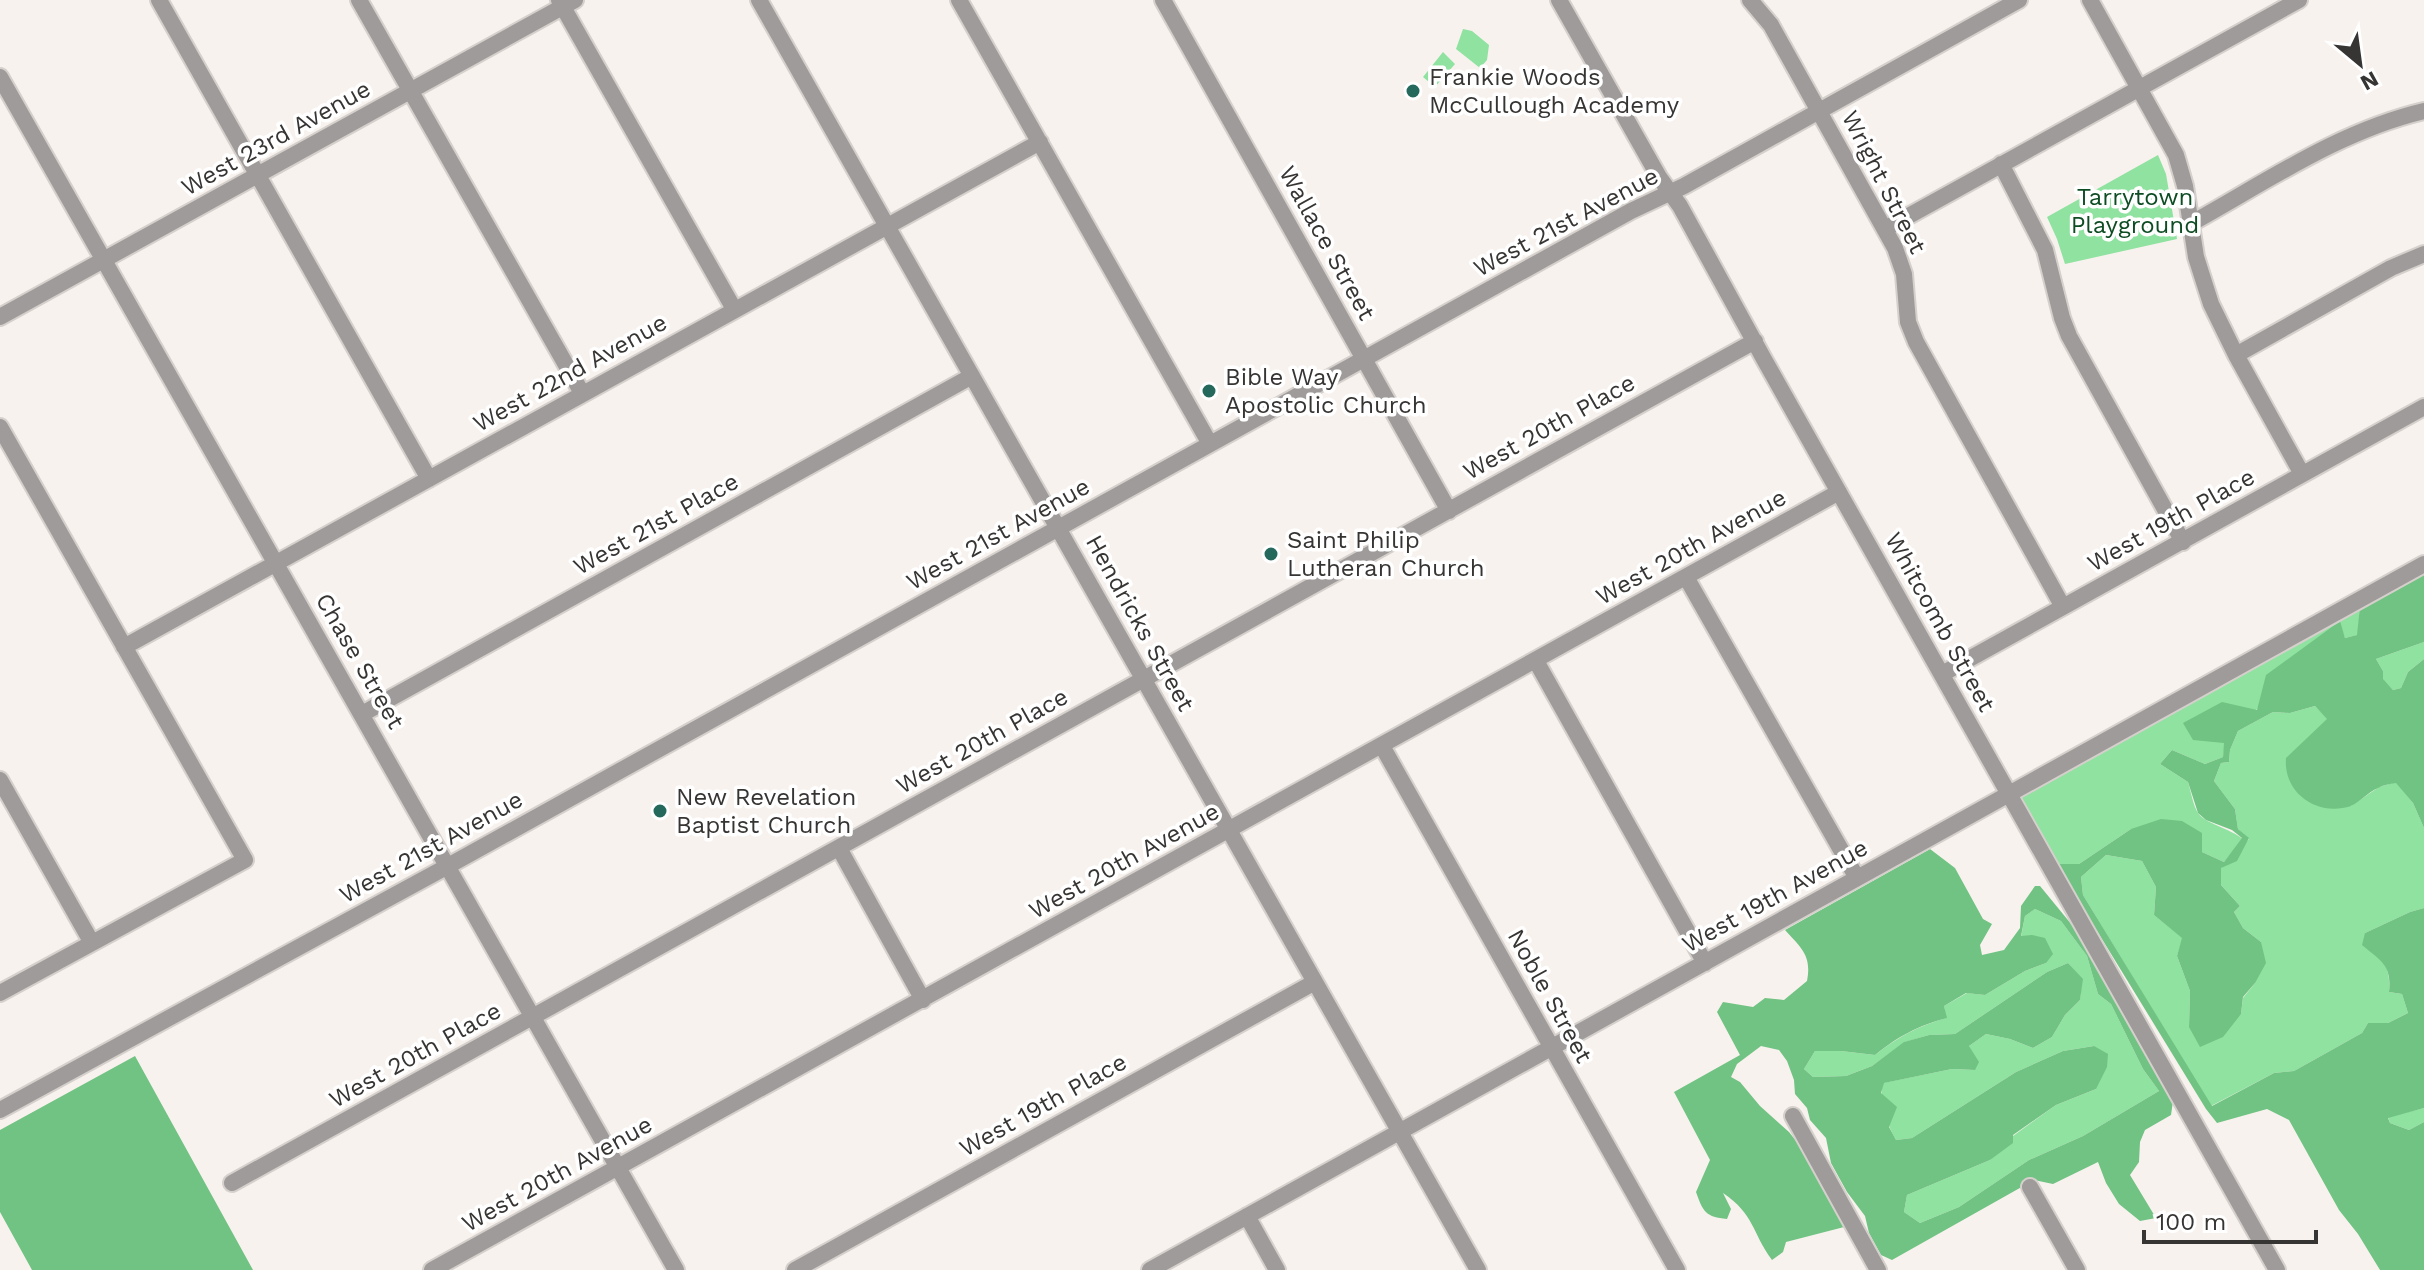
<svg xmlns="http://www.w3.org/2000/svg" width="2424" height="1270" font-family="'Work Sans',sans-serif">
  <rect width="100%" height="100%" fill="#f8f2ee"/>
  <!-- green -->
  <path fill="#8fe2a0" d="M1463,29L1472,31L1489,45L1487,60L1480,68L1456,49Z
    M1443,52L1455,64L1435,87L1423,77Z
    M2158,155L2166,174L2177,239L2065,264L2057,239L2047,217Z
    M2360,606L2358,635L2345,638L2339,622L2225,743L2223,757L2205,764L2172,750L2160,764L2188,782C2191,792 2193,805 2198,813C2204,823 2231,829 2243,839L2224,862L2202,852L2131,829L2079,864H2056L2020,798Z
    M2424,642V659L2408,672L2401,688L2393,690L2382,679L2383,671L2376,659Z
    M2315,706L2328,719L2351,806L2379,787L2396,782L2413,803L2424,828V908L2410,912L2365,933C2378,953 2392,966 2389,992L2402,994L2408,1013L2388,1023H2368L2362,1033L2294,1071L2274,1073L2211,1106L2083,895L2081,877L2106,855L2142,861L2156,887L2154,915L2183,938L2177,956L2190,991L2189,1027L2241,1014L2243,998L2255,983L2261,942L2243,928L2234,912L2240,906L2221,885V868L2249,839L2238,829L2235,809L2214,781L2221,763L2229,762L2230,750L2238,731L2273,712L2290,713Z
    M2035,909L2061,921L2087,956L2098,994L2111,1004L2143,1069L2159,1091L2083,1136L2029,1160L1959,1207L1920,1223L1904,1212L1907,1195L1990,1160L2013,1136L2056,1105L2096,1089L2094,1046L2063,1051L2016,1072L1912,1138L1896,1140C1887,1124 1878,1102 1883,1083L1952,1069L1975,1070L1969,1046L1986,1034L2010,1039L2033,1048L2052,1037L2065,1015L2080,1000L2082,979L2068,963L2047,972L1955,1034L1929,1035L1905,1042L1872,1066L1846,1076L1813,1077L1804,1069L1815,1051H1841L1875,1055C1898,1037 1918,1026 1946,1018L1944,1006L1967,993L1985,995L2025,971L2046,963L2021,937L2025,916Z
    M2424,1108V1122L2409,1130L2390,1123L2388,1117Z"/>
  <!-- forest -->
  <path fill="#70c382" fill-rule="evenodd" d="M2424,572V642L2376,659L2383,671V679L2393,690L2401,688L2408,672L2424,659V828L2413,803L2396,783C2390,784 2383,785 2378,788C2368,792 2360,802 2351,806C2317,817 2283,793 2286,758L2327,719L2315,706L2290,713L2273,712L2238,731L2230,750L2229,762L2221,763L2214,781L2235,809L2238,829L2249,838L2237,861L2221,868V885L2240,906L2234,912L2243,928L2261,942L2266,963L2255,983L2243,997L2241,1014L2223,1037L2200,1047L2189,1027L2190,991L2177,956L2182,938L2154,915L2156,887L2142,861L2106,855L2081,877L2083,895L2212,1106L2274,1073L2294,1071L2362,1033L2368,1023H2388L2408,1013L2402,994L2389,992C2392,965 2381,961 2362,945L2365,933L2410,912L2424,908V1108L2388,1118L2390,1123L2409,1130L2424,1122V1270H2380L2358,1234L2339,1210L2289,1120L2267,1109L2217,1123L2206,1109L2056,864H2079L2131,829L2161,819L2182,821L2202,833V852L2224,862L2242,838L2232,830L2206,820L2198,813L2188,782L2160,764L2172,750L2205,764L2223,757L2224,743L2193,740L2183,723L2222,702L2257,710L2266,675L2340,621L2345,638L2357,635L2360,606Z
    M1930,849L1955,868L1983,919L1992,924L1980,945L1982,955L2004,950L2020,928L2021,906L2035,886H2040L2081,936L2173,1101L2171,1115L2145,1130L2140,1142L2139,1162L2130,1175L2156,1218L2140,1221L2119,1204L2106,1183L2098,1162L2053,1184L2034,1180L1892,1260L1881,1255L1869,1233L1865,1216L1847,1192L1831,1163L1826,1138L1810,1120L1807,1108L1795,1094L1794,1080L1787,1061L1779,1050L1761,1046L1737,1064L1731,1077L1740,1082L1760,1106L1789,1132L1808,1156L1848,1226L1786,1242L1783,1252L1772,1260C1751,1231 1755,1215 1723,1193L1731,1209L1727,1219C1706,1217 1703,1212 1696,1192L1710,1160L1674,1092L1740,1055L1717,1012L1723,1002L1753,1007L1765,998L1784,1000L1807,981C1812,955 1801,948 1785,930ZM2035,909L2061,921L2087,956L2098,994L2111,1004L2143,1069L2159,1091L2083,1136L2029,1160L1959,1207L1920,1223L1904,1212L1907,1195L1990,1160L2013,1143V1135L2056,1105L2096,1089L2107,1067L2108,1054L2094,1046L2063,1051L2016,1072L1912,1138L1896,1140L1889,1127L1897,1107L1881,1093L1884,1083L1952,1069L1975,1070L1979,1062L1969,1046L1986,1034L2010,1039L2033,1048L2052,1037L2065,1015L2080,1000L2083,979L2068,963L2047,972L1955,1034L1929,1035L1904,1042L1872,1066L1846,1076L1813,1077L1804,1069L1815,1051H1841L1875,1055C1899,1036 1917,1026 1947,1018L1944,1006L1966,993L1985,995L2025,971L2046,963L2053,954L2045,938L2032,935L2021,936L2025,916Z
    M135,1056L253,1270H32L0,1212V1130Z"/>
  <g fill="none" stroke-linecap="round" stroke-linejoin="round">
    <!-- minor casing -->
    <g stroke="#d5d0cc" stroke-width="20">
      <path id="minor" d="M159,0L429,479
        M359,0L582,393
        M559,0L734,309
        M759,0L1478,1270
        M959,0L1210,444
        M1163,0L1449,511
        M1559,0L1659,177L1680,206L1765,361L2277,1270
        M1750,0L1771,25L1895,248L1904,274L1908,322L1916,342L2063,607
        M2090,0L2176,155L2185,186L2196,257L2211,304L2236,355L2302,474
        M0,77L676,1270
        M2001,164L2045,250L2062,318L2069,336L2183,542
        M2190,224C2266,182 2339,131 2424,111
        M1885,229L2299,0
        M0,317L575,0
        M2236,355L2391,268L2424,254
        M0,427L245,860L0,993
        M1686,577L1857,878
        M124,647L1040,142
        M1536,661L1705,963
        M1942,674L2424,407
        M362,714L972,376
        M1382,746L1677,1270
        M0,780L92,943
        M839,848L923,1000
        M0,1110L448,866L1631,211L1684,186L2019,0
        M1793,1116L1878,1270
        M232,1183L1755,341
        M2030,1187L2077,1270
        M1247,1216L1277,1270
        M432,1270L1839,492
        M795,1270L1315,982
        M1150,1270L2424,564"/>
    </g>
    <!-- minor -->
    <use href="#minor" stroke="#9e9b9a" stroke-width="16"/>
  </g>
  <!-- markers -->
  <g fill="#24695c" stroke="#fff" stroke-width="3">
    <circle cx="1413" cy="91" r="8"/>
    <circle cx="1209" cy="391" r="8"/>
    <circle cx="1271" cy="554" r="8"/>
    <circle cx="660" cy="811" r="8"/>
  </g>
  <g text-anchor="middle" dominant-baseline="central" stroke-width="7" stroke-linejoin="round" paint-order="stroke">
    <!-- poi labels -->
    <g font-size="24" fill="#373533" stroke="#fff" text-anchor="start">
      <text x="1429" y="77">Frankie Woods<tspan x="1429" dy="28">McCullough Academy</tspan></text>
      <text x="1225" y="377">Bible Way<tspan x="1225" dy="28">Apostolic Church</tspan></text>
      <text x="1287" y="540">Saint Philip<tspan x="1287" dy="28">Lutheran Church</tspan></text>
      <text x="676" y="797">New Revelation<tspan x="676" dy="28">Baptist Church</tspan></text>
    </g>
    <!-- street labels -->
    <g font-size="24" fill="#373533" stroke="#fff">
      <text transform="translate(276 138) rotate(-29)">West 23rd Avenue</text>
      <text transform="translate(1884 182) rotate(63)">Wright Street</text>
      <text transform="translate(1566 222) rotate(-28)">West 21st Avenue</text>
      <text transform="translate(1327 243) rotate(61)">Wallace Street</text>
      <text transform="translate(570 373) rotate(-29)">West 22nd Avenue</text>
      <text transform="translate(1549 427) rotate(-29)">West 20th Place</text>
      <text transform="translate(2171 520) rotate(-29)">West 19th Place</text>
      <text transform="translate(656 524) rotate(-29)">West 21st Place</text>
      <text transform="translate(998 534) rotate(-29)">West 21st Avenue</text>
      <text transform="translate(1691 547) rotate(-29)">West 20th Avenue</text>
      <text transform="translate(1940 622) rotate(61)">Whitcomb Street</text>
      <text transform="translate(1140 623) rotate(61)">Hendricks Street</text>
      <text transform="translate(360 661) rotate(60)">Chase Street</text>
      <text transform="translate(982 741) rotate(-29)">West 20th Place</text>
      <text transform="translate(431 847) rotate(-29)">West 21st Avenue</text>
      <text transform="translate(1124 861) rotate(-29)">West 20th Avenue</text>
      <text transform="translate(1775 896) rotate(-29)">West 19th Avenue</text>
      <text transform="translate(1550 996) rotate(61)">Noble Street</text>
      <text transform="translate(415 1055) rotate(-29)">West 20th Place</text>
      <text transform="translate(1043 1105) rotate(-29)">West 19th Place</text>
      <text transform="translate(557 1174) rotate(-29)">West 20th Avenue</text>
    </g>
    <!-- park labels -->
    <g font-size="24" fill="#0e4c23" stroke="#fff">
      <text x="2135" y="197">Tarrytown<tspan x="2135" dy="28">Playground</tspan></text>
    </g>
  </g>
  <!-- north arrow -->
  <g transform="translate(2360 64) rotate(151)" stroke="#ffffff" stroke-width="6" paint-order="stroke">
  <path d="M0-6L14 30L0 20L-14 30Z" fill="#373533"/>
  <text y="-12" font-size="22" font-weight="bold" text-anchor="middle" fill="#373533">N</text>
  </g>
  <!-- scale -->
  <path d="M2144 1230v12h172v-12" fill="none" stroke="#373533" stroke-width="4"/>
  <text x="2156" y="1230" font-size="24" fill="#373533" stroke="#ffffff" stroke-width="6" paint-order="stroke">100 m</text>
</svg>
